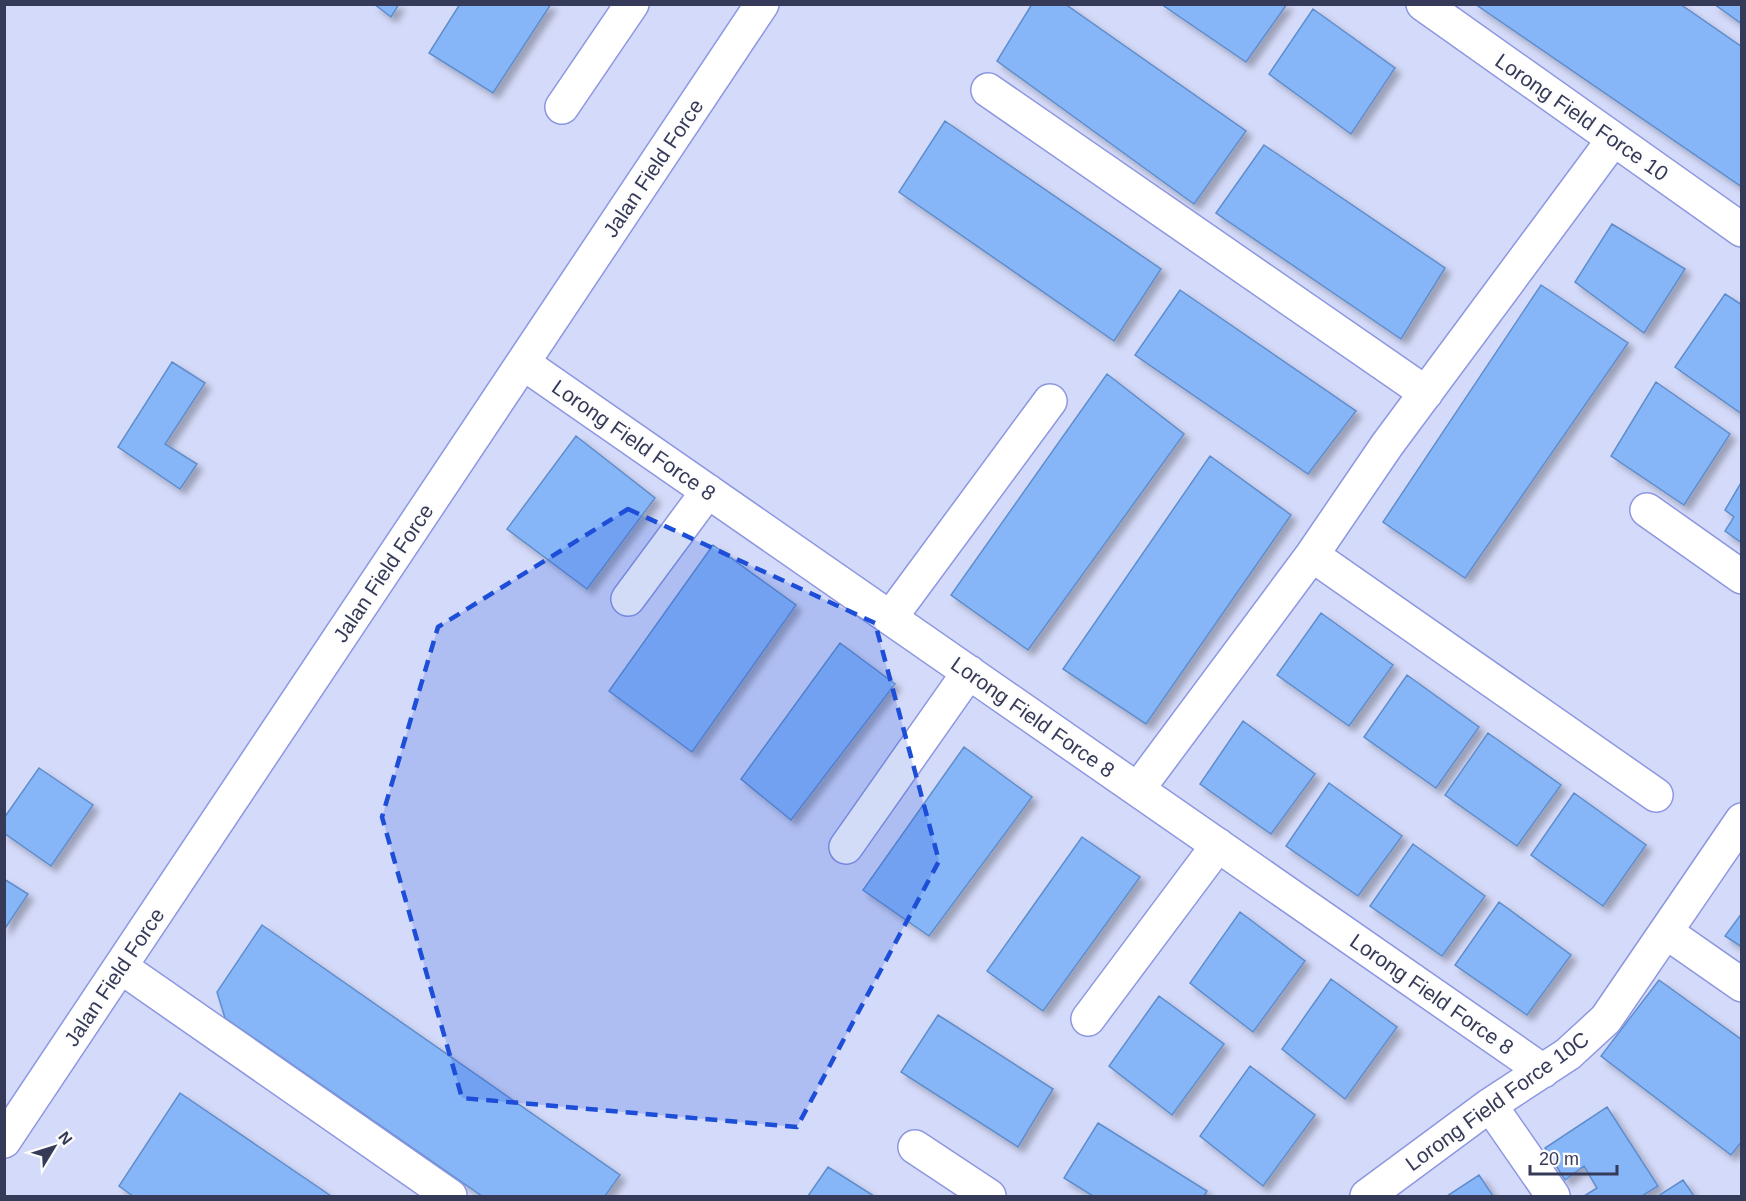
<svg xmlns="http://www.w3.org/2000/svg" width="1746" height="1201" font-family="Helvetica,sans-serif">
  <defs>
    <filter id="shadow"><feDropShadow dx="5.5" dy="5.5" stdDeviation="3" flood-color="#0004"/></filter>
  </defs>
  <rect width="100%" height="100%" fill="#d4daf9"/>
  <!-- building -->
  <path fill="#87b6f8" stroke="#5f8dcc" stroke-width="1.5" filter="url(#shadow)" d="M374,4H399L391,17Z
    M460,4H551L493,93L429,53Z
    M1032,4H1065L1246,131L1194,204L997,61Z
    M1161,4H1287L1246,62Z
    M1475,4H1680L1742,47V187Z
    M1714,4H1742V24Z
    M1313,9L1395,68L1351,134L1269,74Z
    M945,121L1161,269L1114,341L899,192Z
    M1264,145L1445,268L1401,339L1216,213Z
    M1612,224L1685,269L1644,333L1575,282Z
    M1541,285L1628,343L1465,578L1383,522Z
    M1180,290L1356,411L1308,474L1135,355Z
    M1725,294L1742,305V414L1675,367Z
    M172,362L205,383L165,444L197,464L180,489L118,447Z
    M1107,374L1184,434L1028,650L951,595Z
    M1656,382L1730,434L1684,505L1611,456Z
    M576,436L655,498L587,589L507,529Z
    M1210,456L1291,515L1146,724L1063,669Z
    M1742,481V543L1725,531L1734,517L1725,510Z
    M713,545L796,605L692,752L609,691Z
    M1321,613L1393,665L1349,726L1277,675Z
    M840,643L895,684L791,820L741,779Z
    M1407,675L1479,727L1436,788L1364,737Z
    M1243,721L1315,774L1271,834L1200,784Z
    M1488,733L1561,785L1517,846L1445,795Z
    M964,747L1032,797L929,936L863,890Z
    M39,768L93,805L51,866L4,833V818Z
    M1329,783L1402,836L1358,896L1286,846Z
    M1574,793L1646,845L1603,906L1531,855Z
    M1082,837L1140,877L1043,1011L987,971Z
    M1413,844L1485,896L1442,956L1370,906Z
    M4,879L28,894L4,930Z
    M1499,902L1571,955L1527,1015L1455,965Z
    M1240,912L1305,961L1253,1032L1190,983Z
    M1742,913V947L1725,936Z
    M262,925L620,1175L605,1196H482L225,1018L217,992Z
    M1331,979L1397,1027L1345,1099L1282,1049Z
    M1659,980L1742,1040V1141L1731,1155L1601,1056Z
    M1159,996L1224,1044L1172,1115L1109,1066Z
    M938,1015L1053,1089L1018,1147L901,1072Z
    M1250,1066L1315,1115L1263,1186L1200,1136Z
    M180,1093L331,1196H133L119,1186Z
    M1607,1107L1658,1186L1642,1196H1584L1597,1188L1584,1166L1565,1180L1545,1148Z
    M1098,1123L1207,1191L1204,1196H1093L1064,1178Z
    M828,1167L874,1196H808Z
    M1479,1175L1493,1196H1447Z
    M1683,1180L1694,1196H1658Z"/>
  <g fill="none" stroke-linecap="round" stroke-linejoin="round">
    <!-- street casing -->
    <g stroke="#8c97e0" stroke-width="36">
      <path id="street" d="M1423,4L1742,230
        M988,90L1426,393
        M562,107L632,4
        M523,363L1543,1071
        M1647,510L1742,577
        M1312,555L1656,795
        M628,599L708,491
        M890,618L1050,401
        M1138,789L1312,555L1387,445L1613,140
        M846,847L969,672
        M1666,932L1742,985
        M121,967L450,1196
        M1088,1019L1218,845
        M1490,1105L1553,1196
        M4,1141L762,4
        M915,1147L989,1196
        M1367,1196L1490,1105L1568,1054L1606,1019L1742,820"/>
    </g>
    <!-- street -->
    <use href="#street" stroke="#fff" stroke-width="33"/>
  </g>
  <!-- marked area -->
  <path fill="#1d4ed8" fill-opacity="0.2" stroke="#1d4ed8" stroke-width="4.5" stroke-dasharray="12 8" stroke-linejoin="round" d="M628,509L875,623L939,861L797,1127L462,1098L382,817L438,627Z"/>
  <g text-anchor="middle" dominant-baseline="central" stroke-width="4.5" stroke-linejoin="round" paint-order="stroke">
    <!-- street labels -->
    <g font-size="21" fill="#353a59" stroke="#fdfdfd">
      <text transform="translate(1582 117) rotate(35)">Lorong Field Force 10</text>
      <text transform="translate(653 168) rotate(-56)">Jalan Field Force</text>
      <text transform="translate(634 440) rotate(35)">Lorong Field Force 8</text>
      <text transform="translate(383 573) rotate(-56)">Jalan Field Force</text>
      <text transform="translate(1033 717) rotate(35)">Lorong Field Force 8</text>
      <text transform="translate(114 977) rotate(-56)">Jalan Field Force</text>
      <text transform="translate(1432 994) rotate(35)">Lorong Field Force 8</text>
      <text transform="translate(1497 1101) rotate(-36)">Lorong Field Force 10C</text>
    </g>
  </g>
  <!-- border -->
  <rect width="1746" height="1201" fill="none" stroke="#353a59" stroke-width="12"/>
  <!-- north arrow -->
  <g transform="translate(54 1147) rotate(52)" stroke="#fdfdfd" stroke-width="4.5" paint-order="stroke">
  <path d="M0-4.5L10 22L0 15L-10 22Z" fill="#353a59"/>
  <text y="-9" font-size="16" font-weight="bold" text-anchor="middle" fill="#353a59">N</text>
  </g>
  <!-- scale -->
  <path d="M1530 1165v9h87v-9" fill="none" stroke="#353a59" stroke-width="3"/>
  <text x="1539" y="1165" font-size="18" fill="#353a59" stroke="#fdfdfd" stroke-width="4.5" paint-order="stroke">20 m</text>
</svg>
